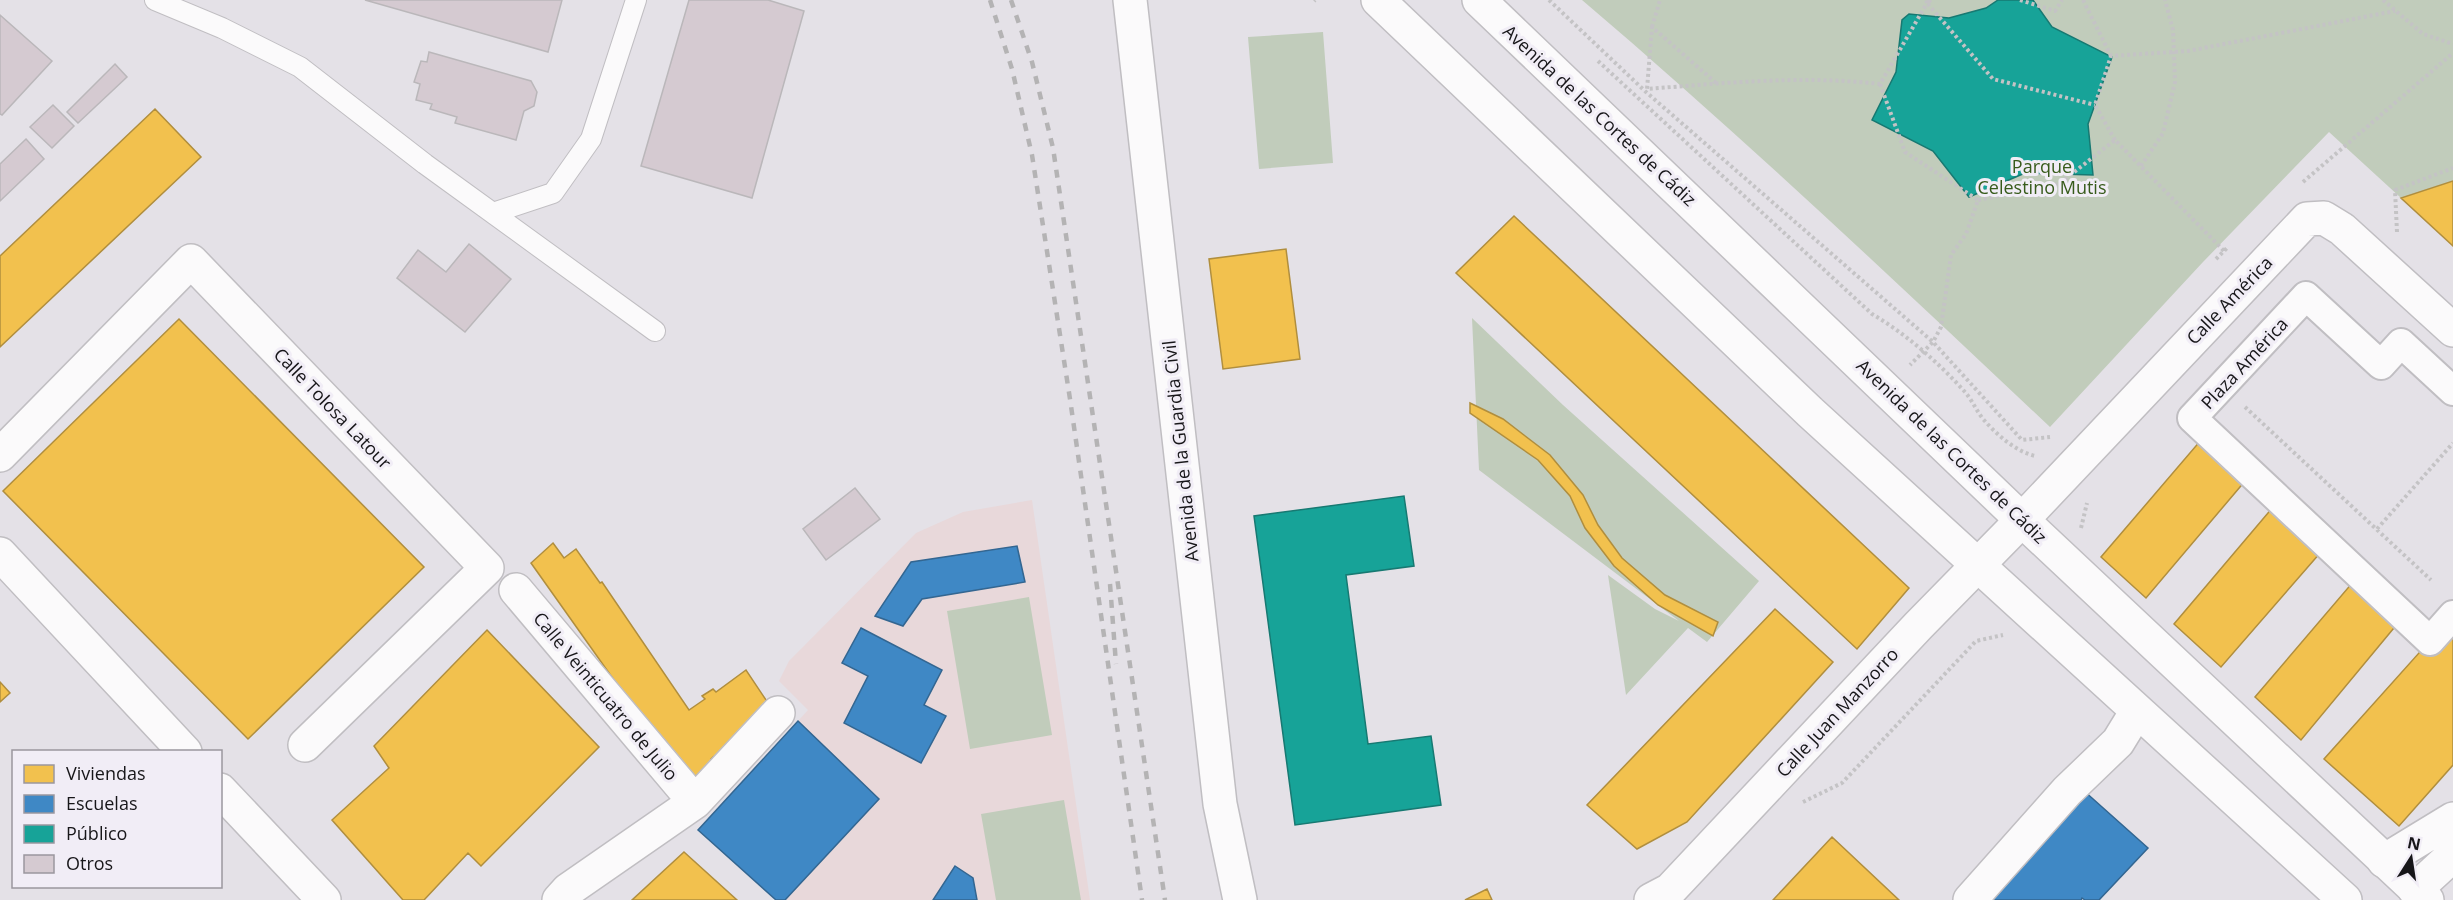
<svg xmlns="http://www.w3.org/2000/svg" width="2453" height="900" font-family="'Open Sans',sans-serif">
  <rect width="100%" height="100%" fill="#e4e1e7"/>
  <!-- education -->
  <path fill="#e8d8da" d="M1032,500L1090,900H785L879,799L798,721L808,710L779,681L789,661L916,533L963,512Z"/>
  <!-- green -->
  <path fill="#c1ccbb" d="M1582,0H2453V181L2401,198L2329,132L2203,262L2050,427C1896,282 1743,137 1582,0Z
    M1323,32L1333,163L1259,169L1248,37Z
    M1472,318L1563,405L1759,581L1707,642L1688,628L1626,695L1608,575L1655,609L1679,621L1479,470Z
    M1029,597L1052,735L970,749L947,611Z
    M1064,800L1081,900H996L981,814Z"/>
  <!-- homes -->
  <path fill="#f2c14e" stroke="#b08e3e" stroke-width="1.5" d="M155,109L201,157L0,347V256Z
    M2453,181V246L2401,198Z
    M1514,216L1909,588L1857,649L1456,273Z
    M1286,249L1300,359L1223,369L1209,259Z
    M179,319L424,567L248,739L3,491Z
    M1470,403L1503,419L1550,455L1583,495L1598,525L1622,558L1665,595L1718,622L1713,636L1658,605L1614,566L1585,528L1570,496L1538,460L1470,413Z
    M2207,433L2251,474L2146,598L2101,557Z
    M2279,500L2327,545L2221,667L2174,624Z
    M553,543L564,558L576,549L600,583L602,582L689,710L705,699L702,696L713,689L716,692L746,670L768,703L725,745L728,748L713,757L711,759L713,762L687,783L531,563Z
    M2359,575L2403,617L2301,740L2255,697Z
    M1775,609L1833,662L1687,822L1637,849L1587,805Z
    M2453,615V765L2399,826L2324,759Z
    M487,630L599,747L481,866L468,853L424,900H403L332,820L389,768L374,746Z
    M0,682L10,693L0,702Z
    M1832,837L1899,900H1773Z
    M684,852L737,900H632Z
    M1487,889L1492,900H1465Z"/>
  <!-- schools -->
  <path fill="#3f88c5" stroke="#336691" stroke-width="1.5" d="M1017,546L1025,582L922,599L903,626L875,616L911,562Z
    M861,628L942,670L924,705L946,716L921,763L844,723L868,676L842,663Z
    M798,721L879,799L785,900H776L698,830Z
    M2083,790L2148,848L2099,900H2085L2082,898L2081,900H1981Z
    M955,866L973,878L977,900H933Z"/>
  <!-- public -->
  <path fill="#17a398" stroke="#177972" stroke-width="1.5" d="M1998,0H2033L2052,27L2112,57L2088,124L2093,175L2025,173L1969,197L1933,151L1872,120L1896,72L1902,20L1909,14L1949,18L1986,8Z
    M1404,496L1414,566L1346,575L1368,744L1431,736L1441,805L1295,825L1254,516Z"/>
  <!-- building -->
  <path fill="#d5cad1" stroke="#bab7ba" stroke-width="1.5" d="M365,0H562L548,52Z
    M689,0H768L804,11L752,198L641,166Z
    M0,15L52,61L2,115L0,114Z
    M429,52L531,81L537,92L534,106L524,111L516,140L455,123L457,117L430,109L432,104L416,100L420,84L414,82L421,61L427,62Z
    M115,64L127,77L78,123L67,112Z
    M53,105L74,126L52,148L30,127Z
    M26,139L44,159L0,201V164Z
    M469,244L511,279L465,332L397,278L418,250L446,272Z
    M855,488L880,519L826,560L803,529Z"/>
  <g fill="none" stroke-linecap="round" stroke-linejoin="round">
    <!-- service casing -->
    <g stroke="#c0bec2" stroke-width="22">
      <path id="service" d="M155,0L222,28L300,67L425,164L655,331
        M493,213L553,193L591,139L636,0"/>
    </g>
    <!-- pedestrian casing -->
    <g stroke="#c0bec2" stroke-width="32">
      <path id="pedestrian" d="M2453,391L2401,343L2381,365L2306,296L2192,418L2430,641L2453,615"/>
    </g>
    <!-- minor casing -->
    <g stroke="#c0bec2" stroke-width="36">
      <path id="minor" d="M0,455L191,261L487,568L305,745
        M516,590L695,802L568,890L559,900
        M695,802L778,713
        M2384,861L2453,819
        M2415,890L2453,855
        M1651,900L1670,890L1918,626L2022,520L2307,219L2324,218L2342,229L2453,330
        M1970,900L2067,791L2118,742L2137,711"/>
    </g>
    <!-- tertiary casing -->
    <g stroke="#c0bec2" stroke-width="36">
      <path id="tertiary" d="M0,554L185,752
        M220,790L324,900"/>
    </g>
    <!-- secondary casing -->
    <g stroke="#c0bec2" stroke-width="36">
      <path id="secondary" d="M1130,0L1220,804L1240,900
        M1378,0L1810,412L2345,900
        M1479,0L2022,520L2427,900"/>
    </g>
    <!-- path -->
    <path stroke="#c4c3c5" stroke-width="4" stroke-dasharray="3 3" stroke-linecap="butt" d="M1549,0L1646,92L1933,342L2022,440L2050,437
      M1931,0L1927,3L1993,79L2095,105
      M2020,0L2055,11L2062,0
      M2083,0L2111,56
      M2383,0L2423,34L2453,44
      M1314,1L1315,0
      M1652,27L1660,0
      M1598,61L1872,314C1906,334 1938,362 1965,392C1972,400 1976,410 1983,419C1997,435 2015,451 2035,456
      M1716,83L1652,27L1647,89C1724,83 1803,75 1880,84L1927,3L1926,0
      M1880,84L1905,152L1978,200L1966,234L1951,255L1941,327L1933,342L1910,365
      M2115,140L2095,105L2111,56L2188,51L2395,11
      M2141,166L2163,133L2175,82L2173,30L2165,0
      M2303,182L2453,53
      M1978,200L2059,184L2115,140L2225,252
      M2397,232L2395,190L2453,168
      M2216,259L2227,248
      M2245,407L2431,580
      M2081,528L2087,503
      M2377,529L2453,443
      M1803,802L1842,783L1976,641L2003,635"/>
    <!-- service -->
    <use href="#service" stroke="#fbfafb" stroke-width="20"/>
    <!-- pedestrian -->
    <use href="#pedestrian" stroke="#fbfafb" stroke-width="28"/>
    <!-- minor -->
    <use href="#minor" stroke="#fbfafb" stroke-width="33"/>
    <!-- tertiary -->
    <use href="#tertiary" stroke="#fbfafb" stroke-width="33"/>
    <!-- secondary -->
    <use href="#secondary" stroke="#fbfafb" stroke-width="33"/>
    <!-- rail -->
    <path stroke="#b4b3b4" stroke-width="4.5" stroke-dasharray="8 8" stroke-linecap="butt" d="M990,0L1012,69L1032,155L1070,399L1142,900
      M1011,0L1032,62L1053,148L1165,900
      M1110,584L1116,664"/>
  </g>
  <g text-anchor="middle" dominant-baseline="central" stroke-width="6" stroke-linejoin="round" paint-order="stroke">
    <!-- street labels -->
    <g font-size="18" fill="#171619" stroke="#f1edf6">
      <text transform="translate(1600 115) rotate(43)">Avenida de las Cortes de Cádiz</text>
      <text transform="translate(2229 300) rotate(-46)">Calle América</text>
      <text transform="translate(2244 363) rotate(-47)">Plaza América</text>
      <text transform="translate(333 408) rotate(46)">Calle Tolosa Latour</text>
      <text transform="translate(1180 451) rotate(-96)">Avenida de la Guardia Civil</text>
      <text transform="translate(1952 451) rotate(44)">Avenida de las Cortes de Cádiz</text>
      <text transform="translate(606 696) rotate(50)">Calle Veinticuatro de Julio</text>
      <text transform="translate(1837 712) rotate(-47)">Calle Juan Manzorro</text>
    </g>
    <!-- park labels -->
    <g font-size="18" fill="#375b1b" stroke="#f1edf6">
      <text x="2042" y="166">Parque<tspan x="2042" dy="21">Celestino Mutis</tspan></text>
    </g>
  </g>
  <!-- legend -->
  <rect x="12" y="750" width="210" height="138" fill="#f1edf6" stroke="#9a979e" stroke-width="1.5"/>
  <rect x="24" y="765" width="30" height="18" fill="#f2c14e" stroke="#9a979e" stroke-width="1.5"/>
  <text x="66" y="780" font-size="18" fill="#171619">Viviendas</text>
  <rect x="24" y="795" width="30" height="18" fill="#3f88c5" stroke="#9a979e" stroke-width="1.5"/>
  <text x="66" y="810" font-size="18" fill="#171619">Escuelas</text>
  <rect x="24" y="825" width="30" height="18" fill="#17a398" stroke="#9a979e" stroke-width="1.5"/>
  <text x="66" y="840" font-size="18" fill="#171619">Público</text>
  <rect x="24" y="855" width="30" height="18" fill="#d5cad1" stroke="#9a979e" stroke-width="1.5"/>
  <text x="66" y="870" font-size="18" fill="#171619">Otros</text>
  <!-- north arrow -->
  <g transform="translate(2411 858) rotate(12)" stroke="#f1edf6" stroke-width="4.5" paint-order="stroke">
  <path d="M0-4.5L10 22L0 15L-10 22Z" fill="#171619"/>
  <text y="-9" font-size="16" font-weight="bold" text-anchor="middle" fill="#171619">N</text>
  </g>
</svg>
